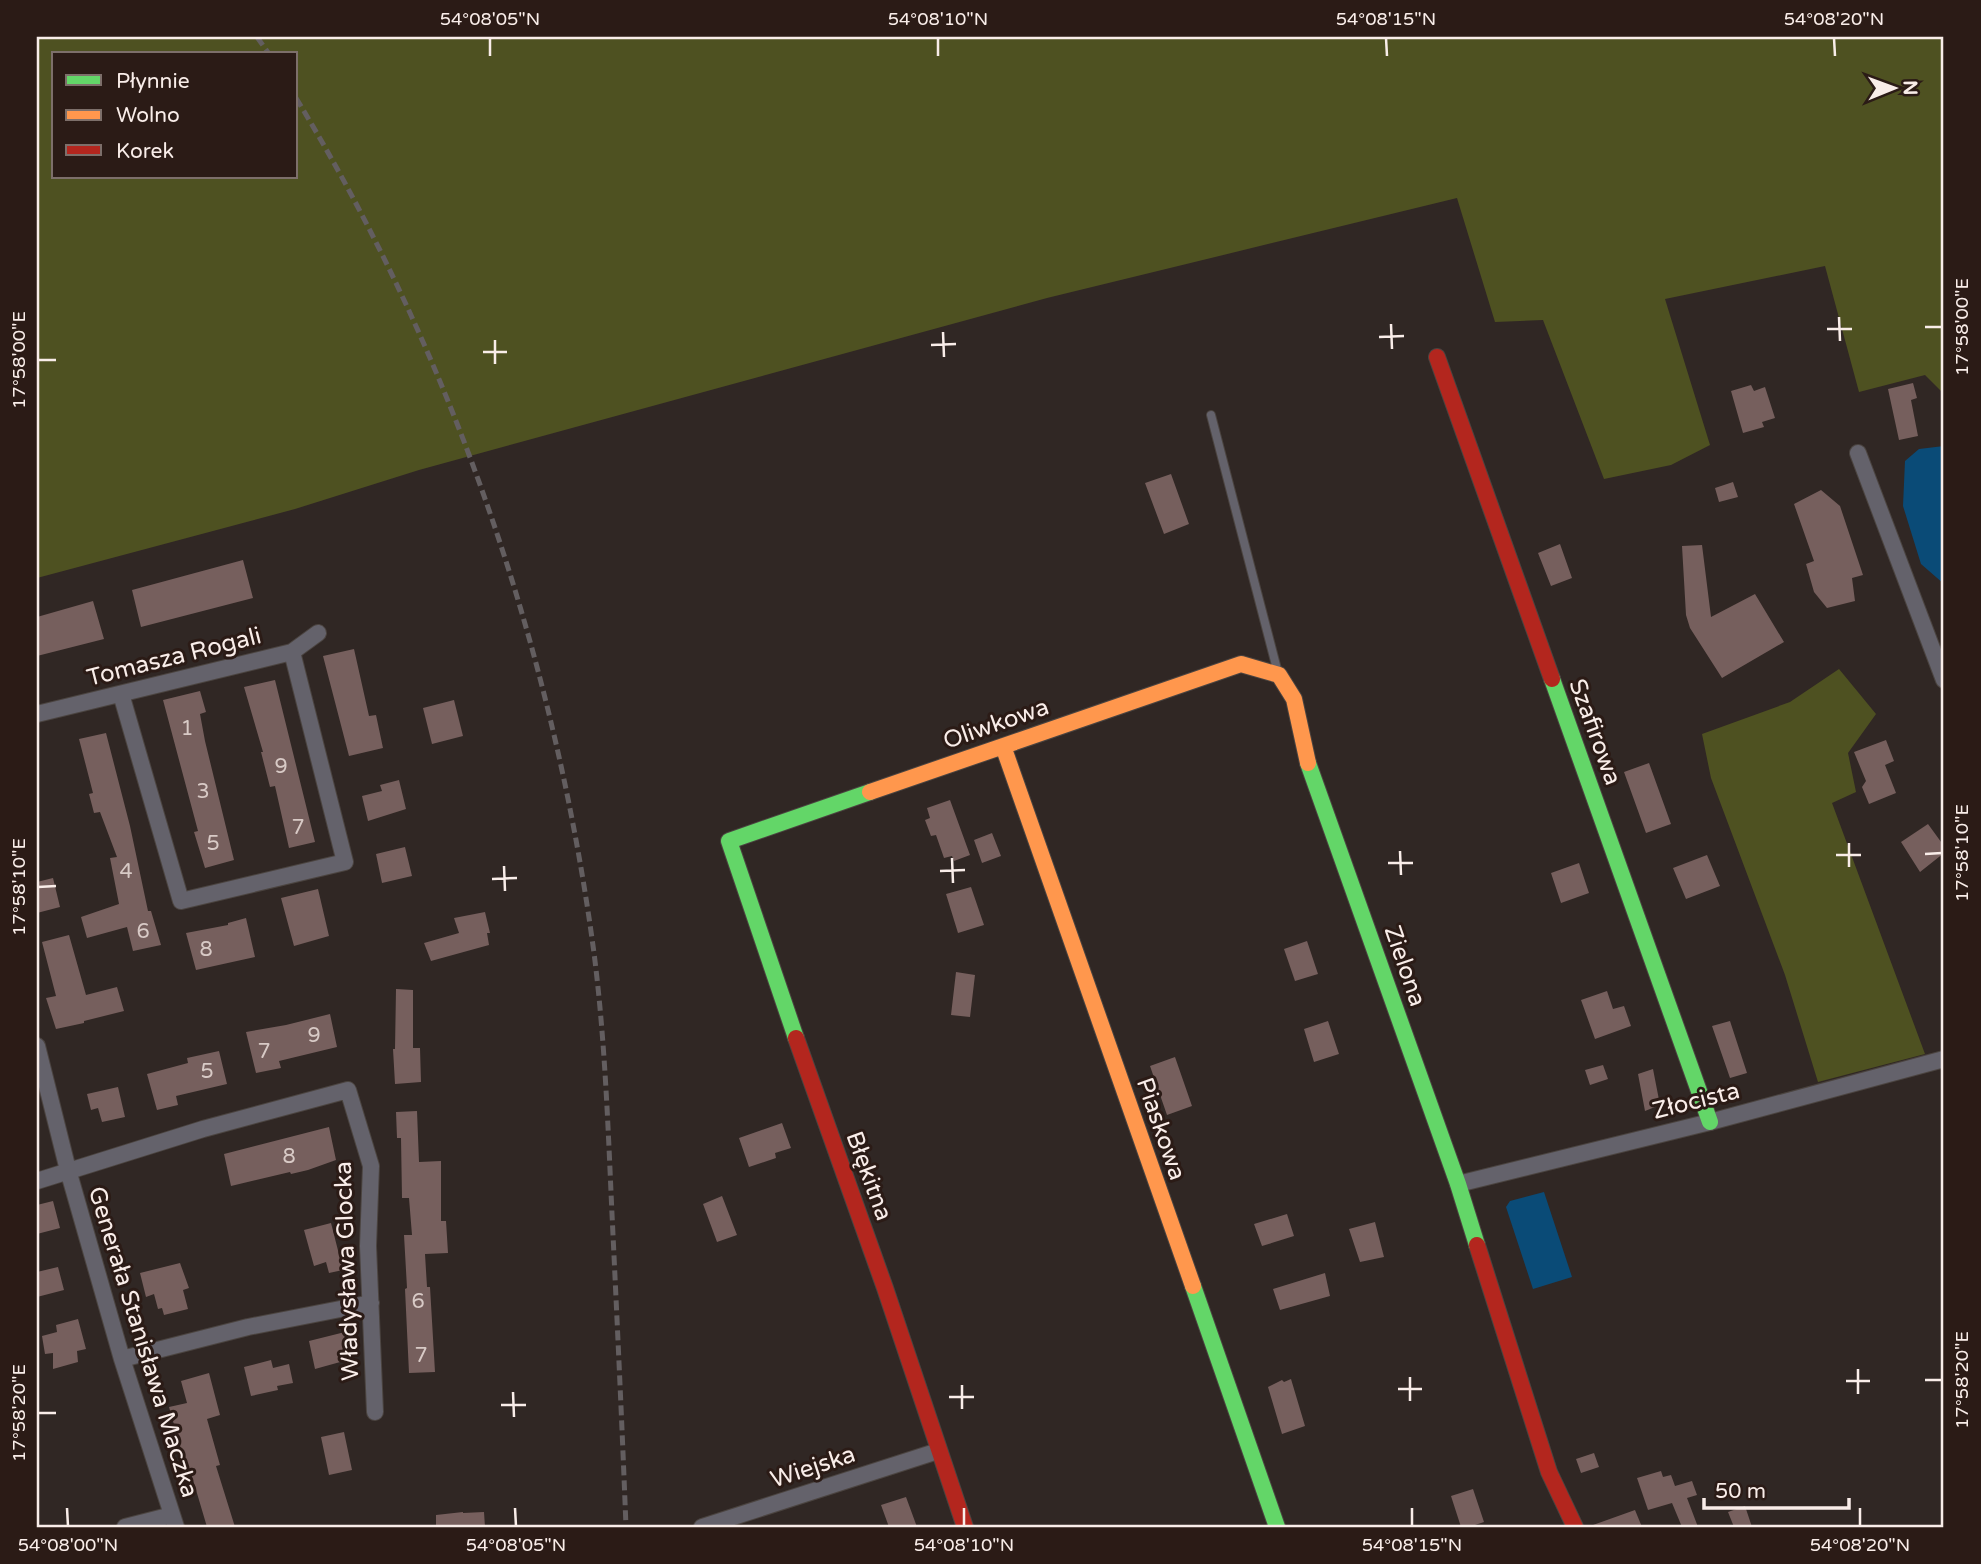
<svg xmlns="http://www.w3.org/2000/svg" width="1981" height="1564" font-family="'Varela Round',sans-serif">
  <rect width="100%" height="100%" fill="#302724"/>
  <!-- forest -->
  <path fill="#4e5121" fill-rule="evenodd" d="M37,37H1944V394L1925,375L1859,392L1825,266L1665,299L1710,445L1671,465L1604,479L1543,320L1495,322L1457,198L1047,298L419,470L295,509L37,578ZM54,54H296V177H54Z
    M1839,669L1876,714L1848,753L1856,792L1832,803L1925,1054L1818,1082L1785,975L1711,778L1702,734L1790,702Z"/>
  <!-- water -->
  <path fill="#0a4b77" d="M1944,446V584L1921,564L1903,506L1905,461L1919,449Z
    M1544,1192L1572,1277L1533,1289L1506,1207L1510,1201Z"/>
  <!-- building -->
  <path fill="#765f5d" d="M1913,383L1917,398L1911,400L1918,436L1899,440L1888,389Z
    M1751,385L1754,391L1765,387L1775,418L1762,422L1764,427L1743,433L1731,391Z
    M1171,474L1189,524L1164,534L1145,483Z
    M1733,482L1738,497L1719,502L1715,488Z
    M1821,490L1840,506L1863,575L1852,578L1855,601L1827,608L1814,592L1806,564L1814,561L1794,504Z
    M1560,544L1572,578L1551,586L1538,553Z
    M1702,545L1711,617L1755,594L1784,642L1722,678L1690,628L1686,615L1682,546Z
    M243,560L253,598L141,627L132,590Z
    M93,601L104,639L37,656V617Z
    M354,649L369,716L376,715L383,748L349,756L323,656Z
    M275,680L315,842L289,848L275,786L270,787L261,752H263L244,687Z
    M200,691L206,712L200,714L205,741L234,860L205,868L194,832L198,831L163,700Z
    M454,700L463,736L432,744L423,708Z
    M106,733L130,826L148,911H151L161,945L133,951L127,927L87,938L81,917L119,904L110,858L117,857L100,812L94,813L89,794L93,793L79,739Z
    M1886,740L1894,761L1885,765L1896,793L1869,804L1862,787L1866,781L1854,752Z
    M1649,763L1671,824L1646,833L1624,772Z
    M399,780L406,809L368,821L362,796L382,791L380,785Z
    M950,800L970,855L954,861L952,856L944,858L936,835L931,836L925,820L930,818L927,808Z
    M1928,824L1944,846V853L1920,872L1901,842Z
    M992,833L1001,856L982,863L974,840Z
    M405,847L412,876L382,883L376,854Z
    M1707,855L1720,886L1686,899L1673,868Z
    M1579,863L1589,893L1561,903L1551,873Z
    M53,878L60,907L37,913V882Z
    M971,887L984,925L958,933L946,894Z
    M318,889L329,936L294,946L281,898Z
    M485,912L490,933H487L489,945L431,961L424,943L459,933L454,918Z
    M246,918L255,957L196,970L186,933L228,925V923Z
    M69,935L86,995L117,987L124,1011L84,1021V1023L56,1029L46,998L56,996L42,942Z
    M1307,941L1318,974L1295,981L1284,949Z
    M956,972L975,975L970,1017L951,1015Z
    M396,989L413,990V1048H420L421,1082L395,1084L393,1049H395Z
    M1607,991L1613,1009L1624,1006L1631,1026L1595,1039L1581,1000Z
    M330,1014L337,1047L279,1061L281,1068L256,1073L246,1032L286,1025Z
    M1328,1021L1339,1054L1314,1062L1304,1029Z
    M1730,1021L1747,1073L1730,1078L1712,1026Z
    M219,1051L227,1084L176,1096L178,1105L157,1110L147,1074L188,1063L187,1058Z
    M1175,1057L1192,1106L1167,1115L1150,1066Z
    M1603,1065L1608,1079L1590,1085L1585,1070Z
    M1653,1069L1660,1105L1645,1111L1638,1074Z
    M118,1087L125,1117L102,1122L98,1108L91,1110L87,1094Z
    M417,1111L419,1162L441,1161V1221H446L448,1253L425,1254L427,1287H430L435,1372L409,1373L405,1289L407,1288L404,1235H412L409,1198H402L401,1138H397L396,1112Z
    M782,1123L791,1148L775,1153L776,1158L749,1167L739,1138Z
    M329,1127L336,1160L308,1170L291,1174L290,1172L231,1186L224,1154Z
    M722,1196L737,1235L717,1242L703,1204Z
    M53,1201L60,1228L37,1234V1205Z
    M1287,1214L1294,1236L1262,1246L1254,1224Z
    M1375,1222L1384,1257L1360,1262L1349,1229Z
    M331,1223L343,1270L329,1273L326,1262L314,1266L304,1230Z
    M180,1263L189,1288L183,1290L188,1309L164,1315L162,1308L158,1309L154,1294L146,1297L140,1273Z
    M58,1267L64,1290L37,1297V1272Z
    M1325,1273L1330,1296L1280,1310L1273,1289Z
    M78,1319L86,1349L77,1351L78,1362L53,1369V1353L45,1354L42,1336L57,1332L56,1325Z
    M345,1332L351,1359L315,1369L309,1341Z
    M271,1360L273,1368L289,1364L293,1383L277,1386L278,1390L251,1396L244,1367Z
    M209,1373L220,1415L207,1419L220,1465L216,1466L235,1527H207L191,1473L188,1474L169,1407L187,1403L181,1381Z
    M1291,1379L1305,1426L1282,1434L1268,1387L1282,1380L1284,1382Z
    M344,1432L352,1470L329,1475L321,1437Z
    M1594,1453L1599,1467L1581,1473L1576,1459Z
    M1661,1471L1663,1477L1671,1475L1675,1486L1692,1481L1697,1495L1687,1498L1698,1527H1682L1672,1503L1648,1510L1637,1478Z
    M1473,1489L1484,1522L1469,1527H1461L1451,1496Z
    M906,1497L917,1527H889L881,1505Z
    M1745,1506L1752,1527H1734L1728,1512Z
    M1635,1510L1642,1527H1593V1525Z
    M463,1512V1513L484,1512L485,1527H436V1515Z"/>
  <g fill="none" stroke-linecap="round" stroke-linejoin="round">
    <!-- lane casing -->
    <g stroke="#4b4440" stroke-width="10">
      <path id="lane" d="M1211,415L1278,673"/>
    </g>
    <!-- street casing -->
    <g stroke="#4b4440" stroke-width="18">
      <path id="street" d="M1858,453L1944,680
        M121,694L181,901L345,862L292,652
        M37,714L292,652L318,633
        M37,1046L68,1170L122,1359L176,1527
        M37,1181L203,1129L348,1090L371,1166L368,1246L375,1412
        M1458,1184L1710,1122L1944,1059
        M122,1359L248,1327L371,1303
        M125,1527L172,1515
        M702,1527L938,1451"/>
    </g>
    <!-- fast casing -->
    <g stroke="#4b4440" stroke-width="18">
      <path id="fast" d="M1552,679L1710,1122
        M1308,763L1458,1184L1477,1245
        M796,1038L729,841L870,792
        M1193,1286L1277,1527"/>
    </g>
    <!-- slow casing -->
    <g stroke="#4b4440" stroke-width="18">
      <path id="slow" d="M1003,746L1193,1286
        M870,792L1241,664L1279,675L1294,699L1308,763"/>
    </g>
    <!-- jam casing -->
    <g stroke="#4b4440" stroke-width="18">
      <path id="jam" d="M1437,357L1552,679
        M796,1038L885,1288L965,1527
        M1477,1245L1549,1472L1575,1527"/>
    </g>
    <!-- lane -->
    <use href="#lane" stroke="#64626b" stroke-width="8"/>
    <!-- street -->
    <use href="#street" stroke="#64626b" stroke-width="16"/>
    <!-- fast -->
    <use href="#fast" stroke="#63d668" stroke-width="16"/>
    <!-- slow -->
    <use href="#slow" stroke="#ff974d" stroke-width="16"/>
    <!-- jam -->
    <use href="#jam" stroke="#b3261e" stroke-width="16"/>
    <!-- rail -->
    <path stroke="#635e60" stroke-width="5" stroke-dasharray="10 5" stroke-linecap="butt" d="M257,37L269,54
      M296,98C453,356 554,653 594,953C605,1039 608,1127 612,1214C617,1318 622,1423 626,1527"/>
  </g>
  <!-- ticks -->
  <path fill="none" stroke="#f9ede9" stroke-width="2.5" d="M490,38V56M938,38V56M1386,38L1387,56M1834,38L1835,56M1839,317L1840,341M1391,324L1392,349M1925,327H1942M1827,329H1852M943,332L944,357M1379,337L1404,336M495,340V364M931,345L956,344M483,352H507M38,360H56M1849,843V867M1400,851L1401,875M1925,854L1942,853M1836,855H1861M952,858L953,883M1388,863H1413M504,866L505,891M940,871L965,870M492,879L517,878M38,887L56,886M1858,1369V1394M1410,1377V1401M1925,1380H1942M1846,1381H1870M962,1385V1409M1398,1389H1422M513,1392L514,1417M949,1397H974M501,1405H526M38,1413H56M67,1508L68,1526M515,1508L516,1526M964,1508V1526M1412,1508V1526M1860,1508V1526"/>
  <g text-anchor="middle" dominant-baseline="central" stroke-width="6" stroke-linejoin="round" paint-order="stroke">
    <!-- number labels -->
    <g font-size="21" fill="#d8cac6">
      <text x="187" y="728">1</text>
      <text x="281" y="766">9</text>
      <text x="203" y="791">3</text>
      <text x="298" y="827">7</text>
      <text x="213" y="843">5</text>
      <text x="126" y="871">4</text>
      <text x="143" y="931">6</text>
      <text x="206" y="949">8</text>
      <text x="314" y="1035">9</text>
      <text x="264" y="1051">7</text>
      <text x="207" y="1071">5</text>
      <text x="289" y="1156">8</text>
      <text x="418" y="1301">6</text>
      <text x="421" y="1355">7</text>
    </g>
    <!-- street labels -->
    <g font-size="24" fill="#f9ede9" stroke="#2b1b16">
      <text transform="translate(174 657) rotate(-14)">Tomasza Rogali</text>
      <text transform="translate(996 724) rotate(-19)">Oliwkowa</text>
      <text transform="translate(1595 732) rotate(70)">Szafirowa</text>
      <text transform="translate(1405 966) rotate(71)">Zielona</text>
      <text transform="translate(1696 1101) rotate(-14)">Złocista</text>
      <text transform="translate(1161 1129) rotate(71)">Piaskowa</text>
      <text transform="translate(869 1176) rotate(70)">Błękitna</text>
      <text transform="translate(347 1271) rotate(-92)">Władysława Glocka</text>
      <text transform="translate(143 1342) rotate(73)">Generała Stanisława Maczka</text>
      <text transform="translate(813 1467) rotate(-18)">Wiejska</text>
    </g>
  </g>
  <!-- border -->
  <rect width="1981" height="1564" fill="none" stroke="#2b1b16" stroke-width="77"/>
  <!-- legend -->
  <rect x="52" y="52" width="245" height="126" fill="#2b1b16" stroke="#7d6f6a" stroke-width="2"/>
  <rect x="66" y="75" width="35" height="10" fill="#63d668" stroke="#7d6f6a" stroke-width="2"/>
  <text x="116" y="88" font-size="21" fill="#f9ede9">Płynnie</text>
  <rect x="66" y="110" width="35" height="10" fill="#ff974d" stroke="#7d6f6a" stroke-width="2"/>
  <text x="116" y="122" font-size="21" fill="#f9ede9">Wolno</text>
  <rect x="66" y="145" width="35" height="10" fill="#b3261e" stroke="#7d6f6a" stroke-width="2"/>
  <text x="116" y="158" font-size="21" fill="#f9ede9">Korek</text>
  <!-- north arrow -->
  <g transform="translate(1894 88) rotate(89)" stroke="#2b1b16" stroke-width="5" paint-order="stroke">
  <path d="M0-5L12 26L0 18L-12 26Z" fill="#f9ede9"/>
  <text y="-10" font-size="19" font-weight="bold" text-anchor="middle" fill="#f9ede9">N</text>
  </g>
  <!-- scale -->
  <path d="M1704 1498v10h145v-10" fill="none" stroke="#f9ede9" stroke-width="3.5"/>
  <text x="1715" y="1498" font-size="21" fill="#f9ede9" stroke="#2b1b16" stroke-width="5" paint-order="stroke">50 m</text>
  <rect x="38" y="38" width="1904" height="1488" fill="none" stroke="#f9ede9" stroke-width="2.5"/>
  <g font-size="18" text-anchor="middle" fill="#f9ede9">
    <text x="490" y="25">54°08'05"N</text>
    <text x="938" y="25">54°08'10"N</text>
    <text x="1386" y="25">54°08'15"N</text>
    <text x="1834" y="25">54°08'20"N</text>
    <text transform="translate(1962 327) rotate(-90)" y="6">17°58'00"E</text>
    <text transform="translate(19 360) rotate(-90)" y="6">17°58'00"E</text>
    <text transform="translate(1962 853) rotate(-90)" y="6">17°58'10"E</text>
    <text transform="translate(19 887) rotate(-90)" y="6">17°58'10"E</text>
    <text transform="translate(1962 1380) rotate(-90)" y="6">17°58'20"E</text>
    <text transform="translate(19 1413) rotate(-90)" y="6">17°58'20"E</text>
    <text x="68" y="1551">54°08'00"N</text>
    <text x="516" y="1551">54°08'05"N</text>
    <text x="964" y="1551">54°08'10"N</text>
    <text x="1412" y="1551">54°08'15"N</text>
    <text x="1860" y="1551">54°08'20"N</text>
  </g>
</svg>
